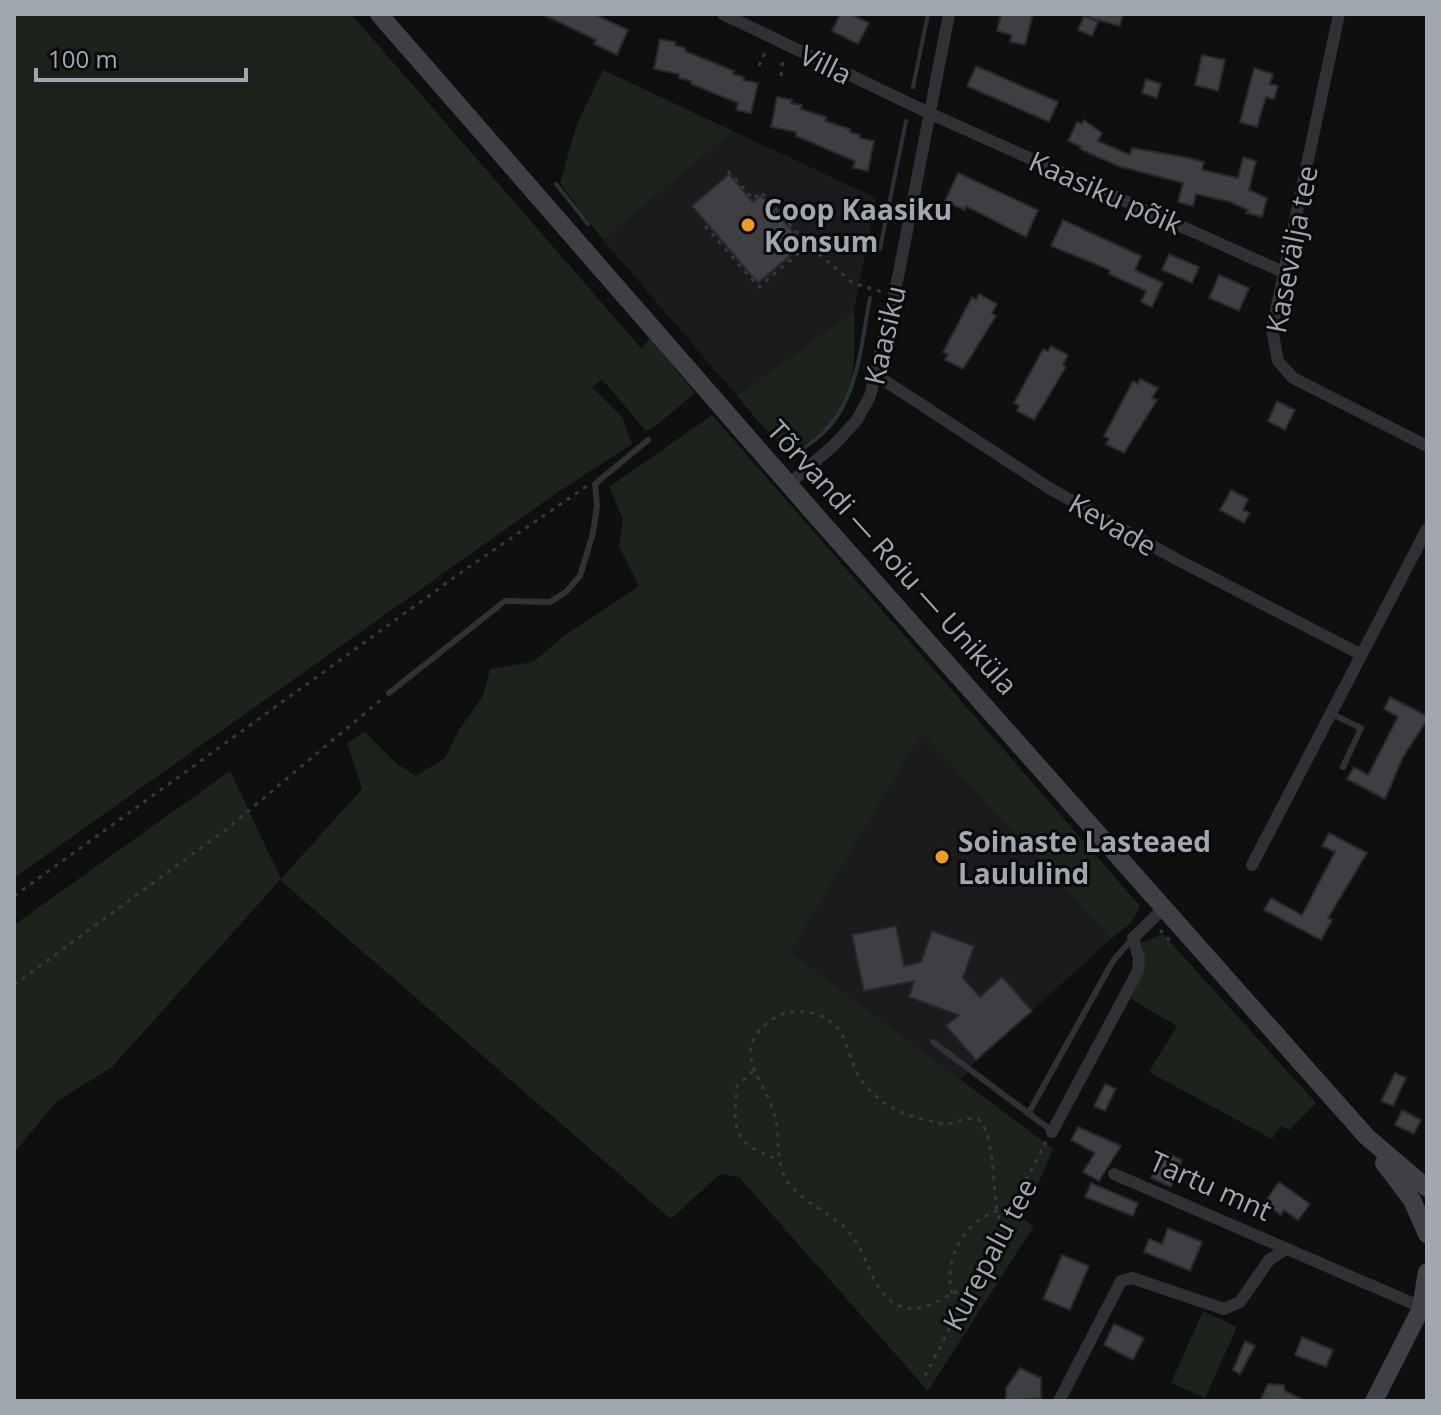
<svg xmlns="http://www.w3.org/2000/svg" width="1441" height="1415" font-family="'Open Sans',sans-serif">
  <rect width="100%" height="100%" fill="#0f0f10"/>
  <!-- built -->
  <path fill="#1b1b1d" d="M733,131L876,198L854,311L737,396L603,240Z
    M922,733L1111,939L976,1061L961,1080L790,952Z"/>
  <!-- green -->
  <path fill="#1b231c" d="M14,14H351L641,348L650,338L695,393L651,430H645L602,379L592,387L622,417L632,444L558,492L14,878Z
    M603,70L733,131L603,240L560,183L577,124Z
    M854,311C854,352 860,418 815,439C805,444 797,448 786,444C768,437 750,410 737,396Z
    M712,415L1140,906L1131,923L1111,939L922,733L790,952L1053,1149L1023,1219L1034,1226L928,1391L739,1177L720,1174L671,1219L280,880L112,1067L56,1102L14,1153V925L230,771L281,879L362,789L347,743L365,732L397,764L416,776L445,758L459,730L483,696L490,669L533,662L565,635L639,586L619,546L623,519L609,487Z
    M1163,934L1316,1103L1289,1130L1281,1126L1272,1139L1149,1072L1177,1026L1131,999L1145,963L1142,943Z
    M1203,1311L1237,1327L1205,1398L1171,1383Z"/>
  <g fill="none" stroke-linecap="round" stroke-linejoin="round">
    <!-- stream -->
    <path stroke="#293238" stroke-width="4" d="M913,87L928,14
      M556,184L588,224
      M880,249L906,121
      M793,454C857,422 858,361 870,298"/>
  </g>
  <!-- building -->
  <path fill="#3e3f43" stroke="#29292c" stroke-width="2" d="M542,14H594L628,30L617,55L594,44L596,40Z
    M840,14H850L869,23L858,44L832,31Z
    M1001,14H1033L1025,45L1010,42L1012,35L997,31Z
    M1090,14H1123L1120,26L1090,18L1098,22L1092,36L1078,30L1084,16L1089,18Z
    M660,39L675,42V45L685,48V51L734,71L733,74L744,77L743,80L758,83L751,113L736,110L738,103L691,84V81L679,78V74L654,69Z
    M1202,55L1225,60L1218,91L1195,85Z
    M976,66L1058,102L1049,122L967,86Z
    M1254,68L1273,74L1270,84L1278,86L1274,99L1266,97L1257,127L1240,122Z
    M1146,79L1161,84L1157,98L1142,93Z
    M777,97L792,100L791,103L802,105L801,109L826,117L825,121L850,129V132L860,135V138L874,141L868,171L853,168L855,161L796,136V132L771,127Z
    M1084,120L1102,133L1098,141L1130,155L1132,148L1189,158L1204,162L1202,170L1238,178L1243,157L1256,161L1249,190L1267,198L1262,217L1246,213L1248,210L1230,202L1196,194L1193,206L1178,202L1183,183L1118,166L1080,149L1081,147L1068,141L1077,122L1082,124Z
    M958,173L1038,210L1026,237L966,206L965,210L945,201Z
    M729,174L753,202L761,195L804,244L758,283L692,206Z
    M1063,220L1141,256L1135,270L1163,283L1152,307L1141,302L1146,291L1109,274L1110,270L1051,246Z
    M1169,254L1199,267L1192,283L1162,270Z
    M1219,275L1249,288L1239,311L1209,298Z
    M979,294L997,304L992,313L996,316L963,369L945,360L948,354L943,352L972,297L976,300Z
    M1051,346L1068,355L1063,365L1066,367L1034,420L1017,411L1019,406L1014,403L1043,349L1048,351Z
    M1140,379L1158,388L1152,398L1157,400L1124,453L1106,444L1109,439L1104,436L1133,381L1138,384Z
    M1277,401L1295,410L1285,430L1268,421Z
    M1231,490L1248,499L1243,510L1250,513L1244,523L1220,510Z
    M1390,697L1427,716V720L1403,757L1385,799L1347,779L1354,767L1368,775L1398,717L1384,709Z
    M1329,833L1367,853L1328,918L1332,920L1321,940L1264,910L1271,898L1302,915L1335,852L1322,846Z
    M896,926L904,966L921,962L932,931L974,946L963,978L980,997L1002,977L1032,1011L976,1060L946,1026L959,1015L909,997L914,981L864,991L852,935Z
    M1395,1073L1406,1078L1393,1106L1381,1101Z
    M1105,1084L1116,1089L1105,1111L1094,1106Z
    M1402,1110L1421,1120L1414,1134L1395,1125Z
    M1078,1127L1121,1146L1099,1181L1083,1172L1095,1153L1071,1140Z
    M1163,1151L1182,1160L1171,1187L1151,1178Z
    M1279,1182L1310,1204L1298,1220L1284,1210L1281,1215L1264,1203Z
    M1091,1183L1138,1203L1133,1216L1085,1197Z
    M1168,1228L1202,1242L1190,1271L1144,1252L1149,1239L1162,1244Z
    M1062,1255L1089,1266L1070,1310L1043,1299Z
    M1114,1324L1144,1338L1133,1360L1104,1345Z
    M1302,1337L1333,1350L1326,1367L1295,1355Z
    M1245,1341L1255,1346L1240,1374L1233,1370Z
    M1020,1368L1041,1378V1398L1006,1401V1388Z
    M1268,1384L1284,1385L1285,1391L1306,1401H1260Z"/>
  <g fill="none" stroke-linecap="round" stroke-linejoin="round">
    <!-- path -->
    <path stroke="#36383c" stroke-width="3" stroke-dasharray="4 6" stroke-linecap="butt" d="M759,66L766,50
      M781,76L783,58
      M728,171L753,199L761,192L808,245
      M705,226L759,287L808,245L853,283L882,292
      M14,896L466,569L587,486
      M1160,930L1171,942
      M14,985L228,828L383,698
      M753,1071L737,1086C733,1130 732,1144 778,1159
      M952,1294C942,1253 971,1210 1014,1208
      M967,1296L956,1292C937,1300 921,1315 899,1306C872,1294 869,1258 853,1237C835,1213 804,1205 788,1182C774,1161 781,1140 775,1117C767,1081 727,1052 771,1020C792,1005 827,1010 841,1033C849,1047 851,1064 860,1078C868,1091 883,1103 896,1110C904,1114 941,1125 948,1124C959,1122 966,1116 978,1119C998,1137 990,1200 1002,1229
      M925,1376L1046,1142"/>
    <!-- lane -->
    <path stroke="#303135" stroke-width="6" d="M389,693L505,601L550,602L566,592L580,576L593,533L597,506L595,484L648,440
      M1330,713L1361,728L1343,767
      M933,1042L1052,1131
      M1028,1114L1113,961L1132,939"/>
    <!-- street -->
    <path stroke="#303135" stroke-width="12" d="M723,14L929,113L1283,272
      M1339,14L1272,329L1278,361L1293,378L1427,446
      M876,375L1049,488L1176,559L1360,654
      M789,484L834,445L857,420L870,396L899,272L949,14
      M1252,865L1427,529
      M1052,1132L1138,971L1139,958L1133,938L1165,907
      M1114,1174L1421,1307
      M1059,1401L1121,1281L1132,1278L1224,1309L1240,1302L1269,1260L1286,1249"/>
    <!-- secondary -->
    <path stroke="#3e4045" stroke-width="18" d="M379,14L811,510L1327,1092L1367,1137L1427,1188
      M1384,1163L1412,1200L1427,1234
      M1421,1307L1427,1272
      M1374,1401L1427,1297"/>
  </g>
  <!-- markers -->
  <g fill="#f19b26" stroke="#0a0a0b" stroke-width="3">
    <circle cx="748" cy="225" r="8"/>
    <circle cx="942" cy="857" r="8"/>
  </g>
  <g text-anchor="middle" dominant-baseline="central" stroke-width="6" stroke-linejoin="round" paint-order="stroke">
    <!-- street labels -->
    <g font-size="28" fill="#a0a7b1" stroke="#0a0a0b">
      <text transform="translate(826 64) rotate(26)">Villa</text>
      <text transform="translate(1106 192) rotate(24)">Kaasiku põik</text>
      <text transform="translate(1291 249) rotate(-79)">Kasevälja tee</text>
      <text transform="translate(884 335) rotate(-77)">Kaasiku</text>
      <text transform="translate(1113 524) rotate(30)">Kevade</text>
      <text transform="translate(893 557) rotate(48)">Tõrvandi — Roiu — Uniküla</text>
      <text transform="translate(1211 1185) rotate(24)">Tartu mnt</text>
      <text transform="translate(989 1254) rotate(-62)">Kurepalu tee</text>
    </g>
    <!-- poi labels -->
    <g font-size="28" font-weight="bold" fill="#a0a7b1" stroke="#0a0a0b" text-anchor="start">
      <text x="764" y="209">Coop Kaasiku<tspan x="764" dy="32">Konsum</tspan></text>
      <text x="958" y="841">Soinaste Lasteaed<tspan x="958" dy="32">Laululind</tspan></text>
    </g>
  </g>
  <!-- border -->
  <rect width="1441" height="1415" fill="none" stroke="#a0a7b1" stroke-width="32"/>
  <!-- scale -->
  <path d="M36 68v12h210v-12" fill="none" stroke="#a0a7b1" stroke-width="4"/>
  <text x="48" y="68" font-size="24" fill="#a0a7b1" stroke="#0a0a0b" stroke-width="6" paint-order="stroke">100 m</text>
</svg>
